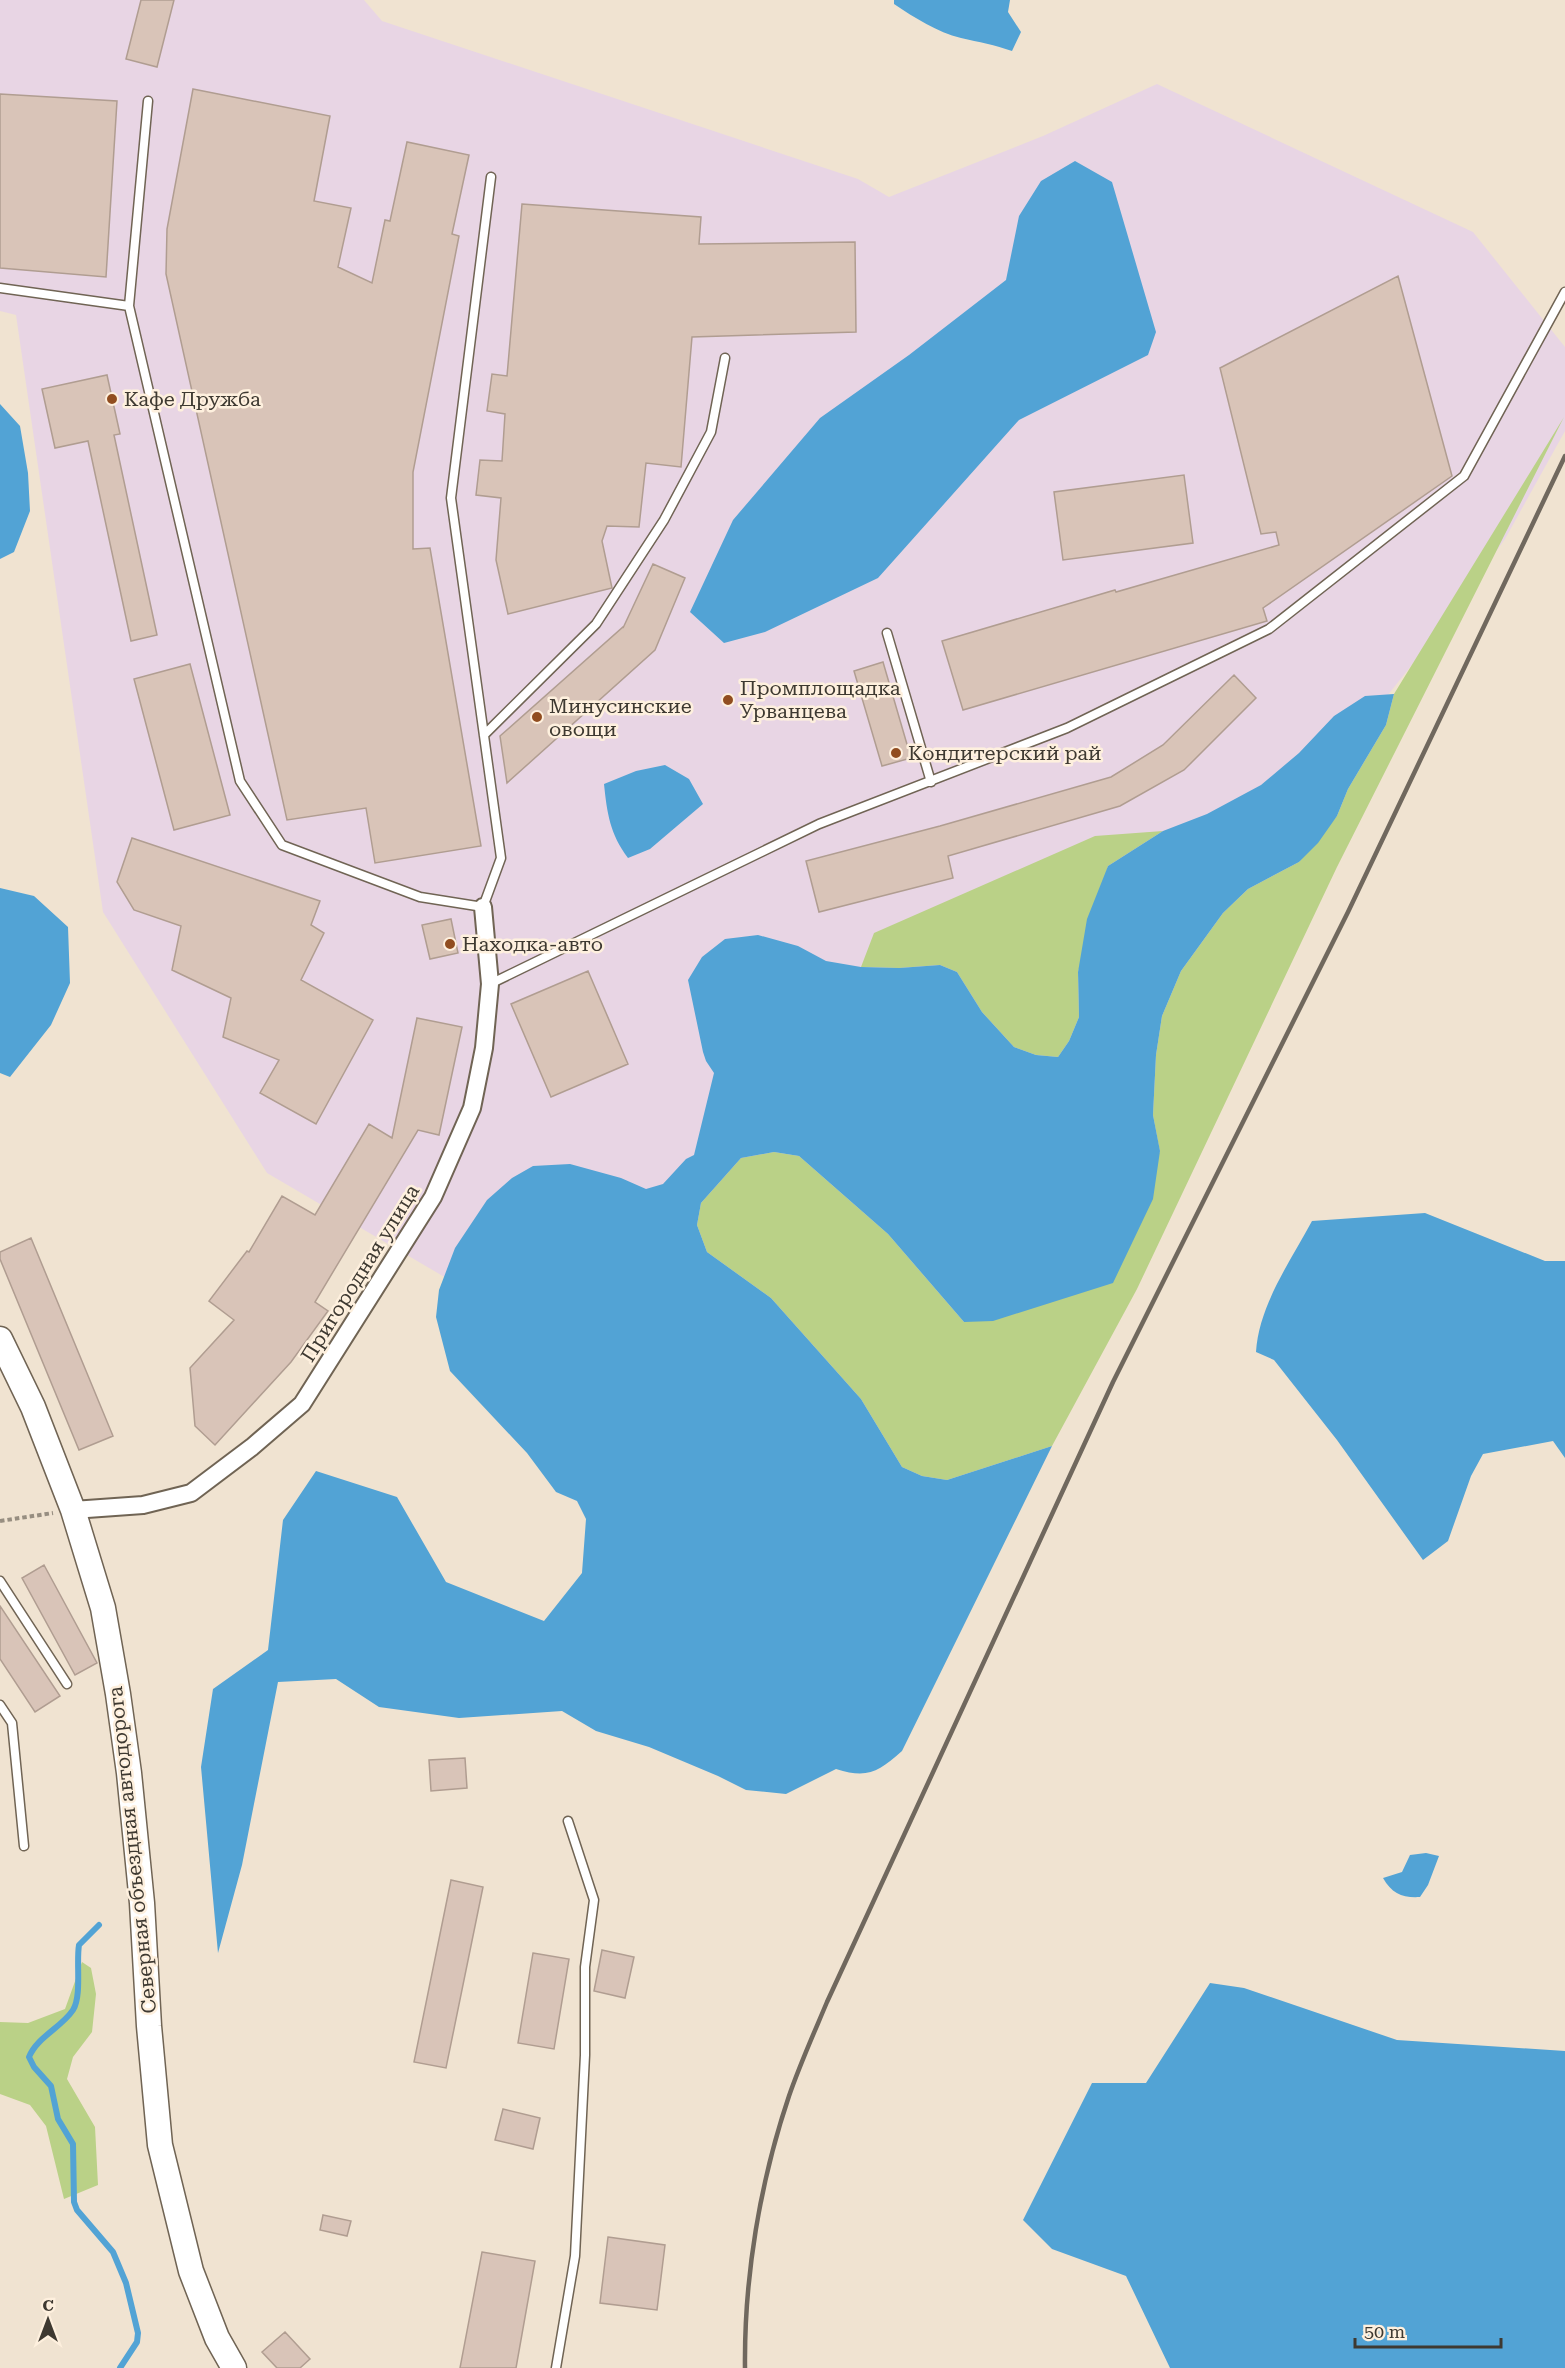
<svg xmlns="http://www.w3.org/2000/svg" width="1565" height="2368" font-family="'Roboto Serif',serif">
  <rect width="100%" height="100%" fill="#f0e3d1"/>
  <!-- commercial -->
  <path fill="#e8d5e4" d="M0,0H364L382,21L858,179L889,197L1043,136L1157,84L1473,232L1565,347V431L1505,539L1441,628L1327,772L671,1219L482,1299L267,1173L103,912L16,315L0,311Z"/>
  <!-- green -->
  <path fill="#bad187" d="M1564,417L1337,867L1137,1289L1052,1446L947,1480L922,1476L902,1467L861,1399L771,1298L707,1252L697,1225L701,1203L741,1158L774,1152L799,1156L888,1234L964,1322L1160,1152L1153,1115L1156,1055L1162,1016L1181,971L1223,913L1248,889L1299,862L1337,816L1348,789L1386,725L1394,694Z
    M1163,831L1108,866L1078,972L1079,1017L1069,1041L1058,1057L1036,1055L1014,1047L982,1012L957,972L940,965L899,968L861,967L874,933L1095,836Z
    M82,1962L91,1968L96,1994L92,2032L73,2057L67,2079L95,2127L98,2185L64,2199L46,2126L30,2105L0,2094V2022L28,2023L65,2009Z"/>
  <!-- water -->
  <path fill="#52a3d5" d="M894,0H1010L1008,12L1021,32L1012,51C995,45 979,42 961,38C937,32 915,18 894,4Z
    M1075,161L1112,182L1156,332L1148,355L1019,420L878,578L765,632L724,643L690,612L733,520L820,418L909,355L1006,280L1019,216L1041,181Z
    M0,404L20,426L28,473L30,511L14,552L0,559Z
    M1394,694L1386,725L1348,789L1337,816L1318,843L1299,862L1248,889L1223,913L1181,971L1162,1016L1156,1055L1153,1115L1160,1151L1153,1199L1113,1283L993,1321L964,1322L888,1234L799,1156L774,1152L741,1158L701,1203L697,1225L707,1252L771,1298L861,1399L902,1467L922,1476L947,1480L1052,1446L902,1751C878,1772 868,1779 836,1769L786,1794L746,1790L718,1776L649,1747L596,1731L562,1711L459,1718L379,1707L336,1679L278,1682L242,1865L218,1953L201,1767L213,1689L268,1650L283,1520L316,1471L397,1497L446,1582L544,1621L582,1573L586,1519L577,1501L556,1492L527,1453L450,1371L436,1317L439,1290L455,1248L487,1200L512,1178L533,1166L570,1164L621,1178L646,1189L663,1184L686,1159L694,1155L714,1073L706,1061L703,1052L688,980L702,957L725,939L758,935L798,946L826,961L861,967L899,968L940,965L957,972L982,1012L1014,1047L1036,1055L1058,1057L1069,1041L1079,1017L1078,972L1087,919L1108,866L1163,831L1207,814L1261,785L1299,753L1334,716L1365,696Z
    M665,765L689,779L703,804L650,849L628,858C610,834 607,813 604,784L636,771Z
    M0,888L34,896L68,927L70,983L51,1025L10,1077L0,1073Z
    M1425,1213L1545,1261H1565V1458L1553,1441L1483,1454L1471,1476L1448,1541L1423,1560L1337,1440L1274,1360L1256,1352C1259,1305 1290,1262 1312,1221Z
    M1426,1853L1439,1856L1428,1885L1420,1897C1403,1898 1392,1894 1383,1878L1402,1872L1410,1855Z
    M1210,1983L1244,1988L1397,2040L1565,2051V2368H1170L1126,2276L1052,2249L1023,2220L1092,2083H1146Z"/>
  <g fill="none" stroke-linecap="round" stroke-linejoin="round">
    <!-- stream -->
    <path stroke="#52a3d5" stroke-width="6" d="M99,1925L79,1945C76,1962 82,1996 73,2010C61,2028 37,2037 29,2057L34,2067L51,2086L58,2119L73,2144L74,2202L77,2210L113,2252L126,2283L138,2333L137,2342L120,2368"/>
  </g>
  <!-- building -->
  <path fill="#d9c4b8" stroke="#b09d91" stroke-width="1.5" d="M141,0H174L157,67L126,59Z
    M193,89L330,116L314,201L351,208L338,267L372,283L385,220L390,221L407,142L469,155L452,234L459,236L413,472V549L430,548L481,846L375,863L366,808L287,820L166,274L167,229Z
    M0,94L117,101L106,277L0,268Z
    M522,204L701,217L699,244L855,242L856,332L692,337L681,467L646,463L639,527L607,526L602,541L612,588L508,614L496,560L501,498L476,495L480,460L502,461L505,414L487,411L492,374L507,376Z
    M1398,276L1452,476L1263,608L1267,621L963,710L942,641L1115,590L1116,592L1279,545L1276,532L1261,534L1220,368Z
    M107,375L120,434L114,435L157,635L131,641L88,441L55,448L42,389Z
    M1184,475L1193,543L1063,560L1054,492Z
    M653,564L685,578L655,650L507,783L500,736L623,627V628Z
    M883,662L911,758L882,766L854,671Z
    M190,664L230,815L174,830L134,679Z
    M1234,675L1256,698L1184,770L1120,806L948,856L953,878L819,912L806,861L940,826L1111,777L1163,745Z
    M132,838L320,901L311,925L324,933L301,980L373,1020L316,1124L260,1093L279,1060L223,1037L231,998L172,970L181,926L134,910L117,882Z
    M451,919L458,953L430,959L422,925Z
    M588,971L628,1064L551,1097L511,1004Z
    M417,1018L462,1027L439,1135L418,1130L315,1302L328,1311L291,1362L215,1445L195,1426L190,1368L234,1320L209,1301L247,1251L249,1252L282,1196L315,1215L369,1124L392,1138Z
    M31,1238L113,1436L79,1450L0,1259V1252Z
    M44,1565L97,1663L75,1675L22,1578Z
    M0,1606L60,1696L35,1712L0,1659Z
    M465,1758L467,1788L431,1791L429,1760Z
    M451,1880L483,1887L446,2068L414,2062Z
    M602,1950L634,1957L625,1998L594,1991Z
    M533,1953L569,1959L554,2049L518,2043Z
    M503,2109L540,2118L533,2149L495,2140Z
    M323,2215L351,2221L347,2236L320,2230Z
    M608,2237L665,2245L657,2310L600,2303Z
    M482,2252L535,2261L516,2368H460Z
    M285,2332L310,2359L300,2368H277L262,2352Z"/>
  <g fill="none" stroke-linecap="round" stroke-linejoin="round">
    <!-- lane casing -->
    <g stroke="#706454" stroke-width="11">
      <path id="lane" d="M148,101L129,306L240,781L282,845L420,897L483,907L501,858L451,498L491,177
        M0,288L129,306
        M887,633L931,782
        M484,735L596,624L664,520L711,432L725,358
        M490,984L819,824L1067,728L1269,629L1464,476L1565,292
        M0,1581L67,1684
        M0,1705L12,1723L24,1846
        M556,2368L575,2256L585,2055V1967L594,1900L568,1821"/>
    </g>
    <!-- street casing -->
    <g stroke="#706454" stroke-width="20">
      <path id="street" d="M73,1510L143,1505L191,1493L252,1447L302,1404L433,1197L472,1108L484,1048L490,984L483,907"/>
    </g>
    <!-- secondary casing -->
    <g stroke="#706454" stroke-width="27">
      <path id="secondary" d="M0,1339L33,1407L73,1510L103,1608L118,1694L129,1773L142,1903L149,2026L160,2145L191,2271L217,2338L234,2368"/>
    </g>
    <!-- path -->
    <path stroke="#978e81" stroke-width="4" stroke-dasharray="4.5 3" stroke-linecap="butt" d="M0,1521L53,1513"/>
    <!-- lane -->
    <use href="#lane" stroke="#fff" stroke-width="8"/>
    <!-- street -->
    <use href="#street" stroke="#fff" stroke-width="16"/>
    <!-- secondary -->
    <use href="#secondary" stroke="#fff" stroke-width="24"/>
    <!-- rail -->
    <path stroke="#70685e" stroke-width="4.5" d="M745,2368C744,2277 760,2182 789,2096C800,2064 814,2033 827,2002L1113,1382L1348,912L1565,456"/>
  </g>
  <!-- markers -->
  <g fill="#914d20" stroke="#fef0de" stroke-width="2">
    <circle cx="112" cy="399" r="6"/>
    <circle cx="728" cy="700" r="6"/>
    <circle cx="537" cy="717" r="6"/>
    <circle cx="896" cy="753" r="6"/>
    <circle cx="450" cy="944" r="6"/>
  </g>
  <g text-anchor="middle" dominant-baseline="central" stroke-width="5" stroke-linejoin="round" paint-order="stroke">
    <!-- poi labels -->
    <g font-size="20" fill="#3e3931" stroke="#fef0de" text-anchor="start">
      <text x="124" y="399">Кафе Дружба</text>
      <text x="740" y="688">Промплощадка<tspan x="740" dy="23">Урванцева</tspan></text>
      <text x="549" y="706">Минусинские<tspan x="549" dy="23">овощи</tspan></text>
      <text x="908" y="753">Кондитерский рай</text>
      <text x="462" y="944">Находка-авто</text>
    </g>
    <!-- street labels -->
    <g font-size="20" fill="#3e3931" stroke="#fef0de">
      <text transform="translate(360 1273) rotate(-58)">Пригородная улица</text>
      <text transform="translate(132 1850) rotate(-96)">Северная объездная автодорога</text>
    </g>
  </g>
  <!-- north arrow -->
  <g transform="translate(48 2320)" stroke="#fef0de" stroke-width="4.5" paint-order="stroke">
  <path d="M0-4.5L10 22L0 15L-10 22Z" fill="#3e3931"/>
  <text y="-9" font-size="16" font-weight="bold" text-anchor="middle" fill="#3e3931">С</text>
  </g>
  <!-- scale -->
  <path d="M1355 2338v9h146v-9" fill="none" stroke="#3e3931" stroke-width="3"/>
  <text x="1364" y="2338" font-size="18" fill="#3e3931" stroke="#fef0de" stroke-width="4.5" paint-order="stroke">50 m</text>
</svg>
